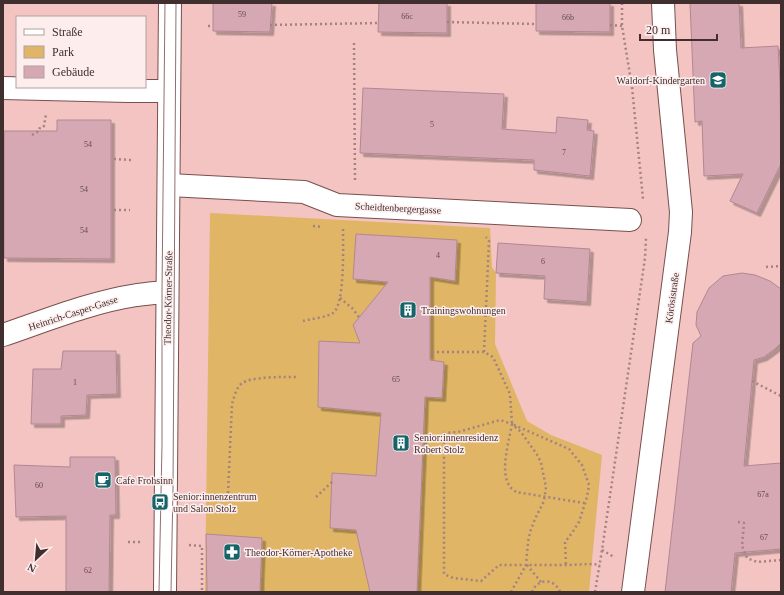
<svg xmlns="http://www.w3.org/2000/svg" width="784" height="595" font-family="Georgia,serif">
  <defs>
    <filter id="shadow"><feDropShadow dx="3.5" dy="3.5" stdDeviation="0" flood-color="#0004"/></filter>
  </defs>
  <rect width="100%" height="100%" fill="#f3c4c2"/>
  <!-- green -->
  <path fill="#e0b565" d="M210,213L490,228L492,267L496,273L495,344L527,421L551,435L602,455L589,592H205Z"/>
  <!-- building -->
  <path fill="#d5a8b4" stroke="#b28792" filter="url(#shadow)" d="M213,3H272L270,32L213,31Z
    M379,3H447V33L378,32Z
    M536,3H610V32L536,31Z
    M690,3H739L741,48L778,46L780,83L781,164L757,213L730,201L743,174L704,176L702,121L695,122Z
    M363,88L504,94L502,129L556,133L557,117L588,120L587,130L594,131L590,176L534,170V160L360,153Z
    M57,120H111V259L4,258V131H57Z
    M356,234L457,240L455,281L430,277V360L444,362L442,398L425,397L417,592H370L356,530L330,528L332,473L376,476L381,413L318,407L319,341L360,343L353,325L388,282L353,279Z
    M498,243L590,249L587,302L544,299L545,276L496,273Z
    M742,273L755,275L770,281L781,289V343L775,349L764,357L754,360L744,466L781,463V549L735,553L731,592H665L693,343L701,336L696,325L697,312L709,288L723,276Z
    M63,351H116L117,394L87,395L86,415L61,416V424H31L33,369H61Z
    M70,457H115L116,515H110L109,592H66V516L16,517L14,465L70,467Z
    M206,534L262,538L260,592H207Z"/>
  <g fill="none" stroke-linecap="round" stroke-linejoin="round">
    <!-- minor casing -->
    <g stroke="#78504e" stroke-width="24">
      <path id="minor" d="M3,88L128,91H169
        M169,185L304,192L337,205L630,220
        M3,335C47,320 91,302 137,295C147,294 157,292 167,293
        M633,592L680,232L681,212L665,50L663,3"/>
    </g>
    <!-- major casing -->
    <g stroke="#78504e" stroke-width="24">
      <path id="major" d="M165,592L170,3"/>
    </g>
    <!-- path -->
    <path stroke="#a48280" stroke-width="2.5" stroke-dasharray="2 3" stroke-linecap="butt" d="M622,3V26L632,87L643,199
      M447,22L536,24
      M270,25L378,23
      M610,25L622,26
      M208,26H213
      M354,43L355,182
      M32,135L39,131L40,127L44,126L46,114
      M114,159L131,160
      M114,210H130
      M313,226L323,227
      M766,267L781,266
      M340,298L352,308L359,317
      M303,321C310,319 328,317 333,313C345,305 343,245 343,229
      M432,352H484L493,357L510,394L512,424L569,449L582,465L589,485L587,497L579,522L572,533L565,542L566,565
      M484,352L489,241L486,237
      M752,381L781,396
      M512,424C509,441 500,471 509,485C510,488 514,490 516,492L584,503
      M228,493L232,404C234,398 235,390 241,384C250,376 285,377 298,377
      M316,497L332,482
      M738,522L744,523L742,546L747,558L757,562L781,560
      M128,542H141
      M189,545L202,546V592
      M602,550L614,557
      M527,565L541,582
      M511,592L526,565L528,542L530,532L535,519L544,501L546,487L541,463L538,456L521,432L512,424L500,420L458,432L444,433V574L453,578L481,581L499,565C521,565 543,565 565,565C577,565 588,563 600,565
      M532,592C537,578 555,578 560,592
      M595,592L602,550L645,258L646,238"/>
    <!-- minor -->
    <use href="#minor" stroke="#fff" stroke-width="22"/>
    <!-- major -->
    <use href="#major" stroke="#fff" stroke-width="22"/>
    <!-- tram -->
    <path stroke="#90706f" stroke-width="1" d="M159,592L162,445V292L165,3
      M171,592L173,488L176,3"/>
  </g>
  <!-- icons -->
  <defs>
    <g id="school-square" transform="scale(0.9)"><rect x="-9" y="-9" width="18" height="18" rx="4" fill="#156469" stroke="#fdeeed"/><path d="M0-5L7-2L0 1L-7-2ZM-4 1L0 2.5L4 1V4Q0 6-4 4Z" fill="#fff"/></g>
    <g id="building-square" transform="scale(0.9)"><rect x="-9" y="-9" width="18" height="18" rx="4" fill="#156469" stroke="#fdeeed"/><path d="M-4-6H4V6H1V3H-1V6H-4ZM-2.5-4.3h1.7v1.8h-1.7ZM.8-4.3h1.7v1.8H.8ZM-2.5-1h1.7V.8h-1.7ZM.8-1h1.7V.8H.8Z" fill="#fff"/></g>
    <g id="cafe-square" transform="scale(0.9)"><rect x="-9" y="-9" width="18" height="18" rx="4" fill="#156469" stroke="#fdeeed"/><path d="M-5.5-4.5H6V0H3Q3 3.5 0 3.5H-2.5Q-5.5 3.5-5.5 0ZM3-3.2v2h1.7v-2ZM-6 4.5H4V6H-6Z" fill="#fff"/></g>
    <g id="bus-square" transform="scale(0.9)"><rect x="-9" y="-9" width="18" height="18" rx="4" fill="#156469" stroke="#fdeeed"/><path d="M-5-6H5V4H4V6H2V4H-2V6H-4V4H-5ZM-3.5-4V0h7V-4ZM-3.5 1.2v1.5H-2V1.2ZM2 1.2v1.5H3.5V1.2Z" fill="#fff"/></g>
    <g id="pharmacy-square" transform="scale(0.9)"><rect x="-9" y="-9" width="18" height="18" rx="4" fill="#156469" stroke="#fdeeed"/><path d="M-2-6h4v4h4v4h-4v4h-4v-4h-4v-4h4Z" fill="#fff"/></g>
  </defs>
  <g fill-rule="evenodd">
    <use href="#school-square" x="718" y="80"/>
    <use href="#building-square" x="408" y="310"/>
    <use href="#building-square" x="401" y="443"/>
    <use href="#cafe-square" x="103" y="480"/>
    <use href="#bus-square" x="160" y="502"/>
    <use href="#pharmacy-square" x="232" y="552"/>
  </g>
  <g text-anchor="middle" dominant-baseline="central" stroke-width="3" stroke-linejoin="round" paint-order="stroke">
    <!-- number labels -->
    <g font-size="8" fill="#664c50">
      <text x="242" y="14">59</text>
      <text x="407" y="16">66c</text>
      <text x="568" y="17">66b</text>
      <text x="432" y="124">5</text>
      <text x="88" y="144">54</text>
      <text x="564" y="152">7</text>
      <text x="84" y="189">54</text>
      <text x="84" y="230">54</text>
      <text x="438" y="255">4</text>
      <text x="543" y="261">6</text>
      <text x="396" y="379">65</text>
      <text x="75" y="382">1</text>
      <text x="39" y="485">60</text>
      <text x="763" y="494">67a</text>
      <text x="764" y="537">67</text>
      <text x="88" y="570">62</text>
    </g>
    <!-- poi labels -->
    <g font-size="10" fill="#412e2e" stroke="#fdeeed" text-anchor="start">
      <text x="705" y="80" text-anchor="end">Waldorf-Kindergarten</text>
      <text x="421" y="310">Trainingswohnungen</text>
      <text x="414" y="437">Senior:innenresidenz<tspan x="414" dy="12">Robert Stolz</tspan></text>
      <text x="116" y="480">Cafe Frohsinn</text>
      <text x="173" y="496">Senior:innenzentrum<tspan x="173" dy="12">und Salon Stolz</tspan></text>
      <text x="245" y="552">Theodor-Körner-Apotheke</text>
    </g>
    <!-- street labels -->
    <g font-size="10" fill="#412e2e" stroke="#fdeeed">
      <text transform="translate(398 208) rotate(3)">Scheidtenbergergasse</text>
      <text transform="translate(168 298) rotate(-89)">Theodor-Körner-Straße</text>
      <text transform="translate(672 298) rotate(-82)">Körösistraße</text>
      <text transform="translate(73 313) rotate(-18)">Heinrich-Casper-Gasse</text>
    </g>
  </g>
  <!-- border -->
  <rect width="784" height="595" fill="none" stroke="#412e2e" stroke-width="8"/>
  <!-- legend -->
  <rect x="16" y="16" width="130" height="72" fill="#fdeeed" stroke="#b2a1a1"/>
  <rect x="24" y="29" width="20" height="6" fill="#ffffff" stroke="#b2a1a1"/>
  <text x="52" y="36" font-size="12" fill="#412e2e">Straße</text>
  <rect x="24" y="46" width="20" height="12" fill="#e0b565" stroke="#b2a1a1"/>
  <text x="52" y="56" font-size="12" fill="#412e2e">Park</text>
  <rect x="24" y="66" width="20" height="12" fill="#d5a8b4" stroke="#b2a1a1"/>
  <text x="52" y="76" font-size="12" fill="#412e2e">Gebäude</text>
  <!-- north arrow -->
  <g transform="translate(36 559) rotate(206)" stroke="#fdeeed" stroke-width="3" paint-order="stroke">
  <path d="M0-3L7 15L0 10L-7 15Z" fill="#412e2e"/>
  <text y="-6" font-size="11" font-weight="bold" text-anchor="middle" fill="#412e2e">N</text>
  </g>
  <!-- scale -->
  <path d="M640 34v6h77v-6" fill="none" stroke="#412e2e" stroke-width="2"/>
  <text x="646" y="34" font-size="12" fill="#412e2e" stroke="#fdeeed" stroke-width="3" paint-order="stroke">20 m</text>
</svg>
